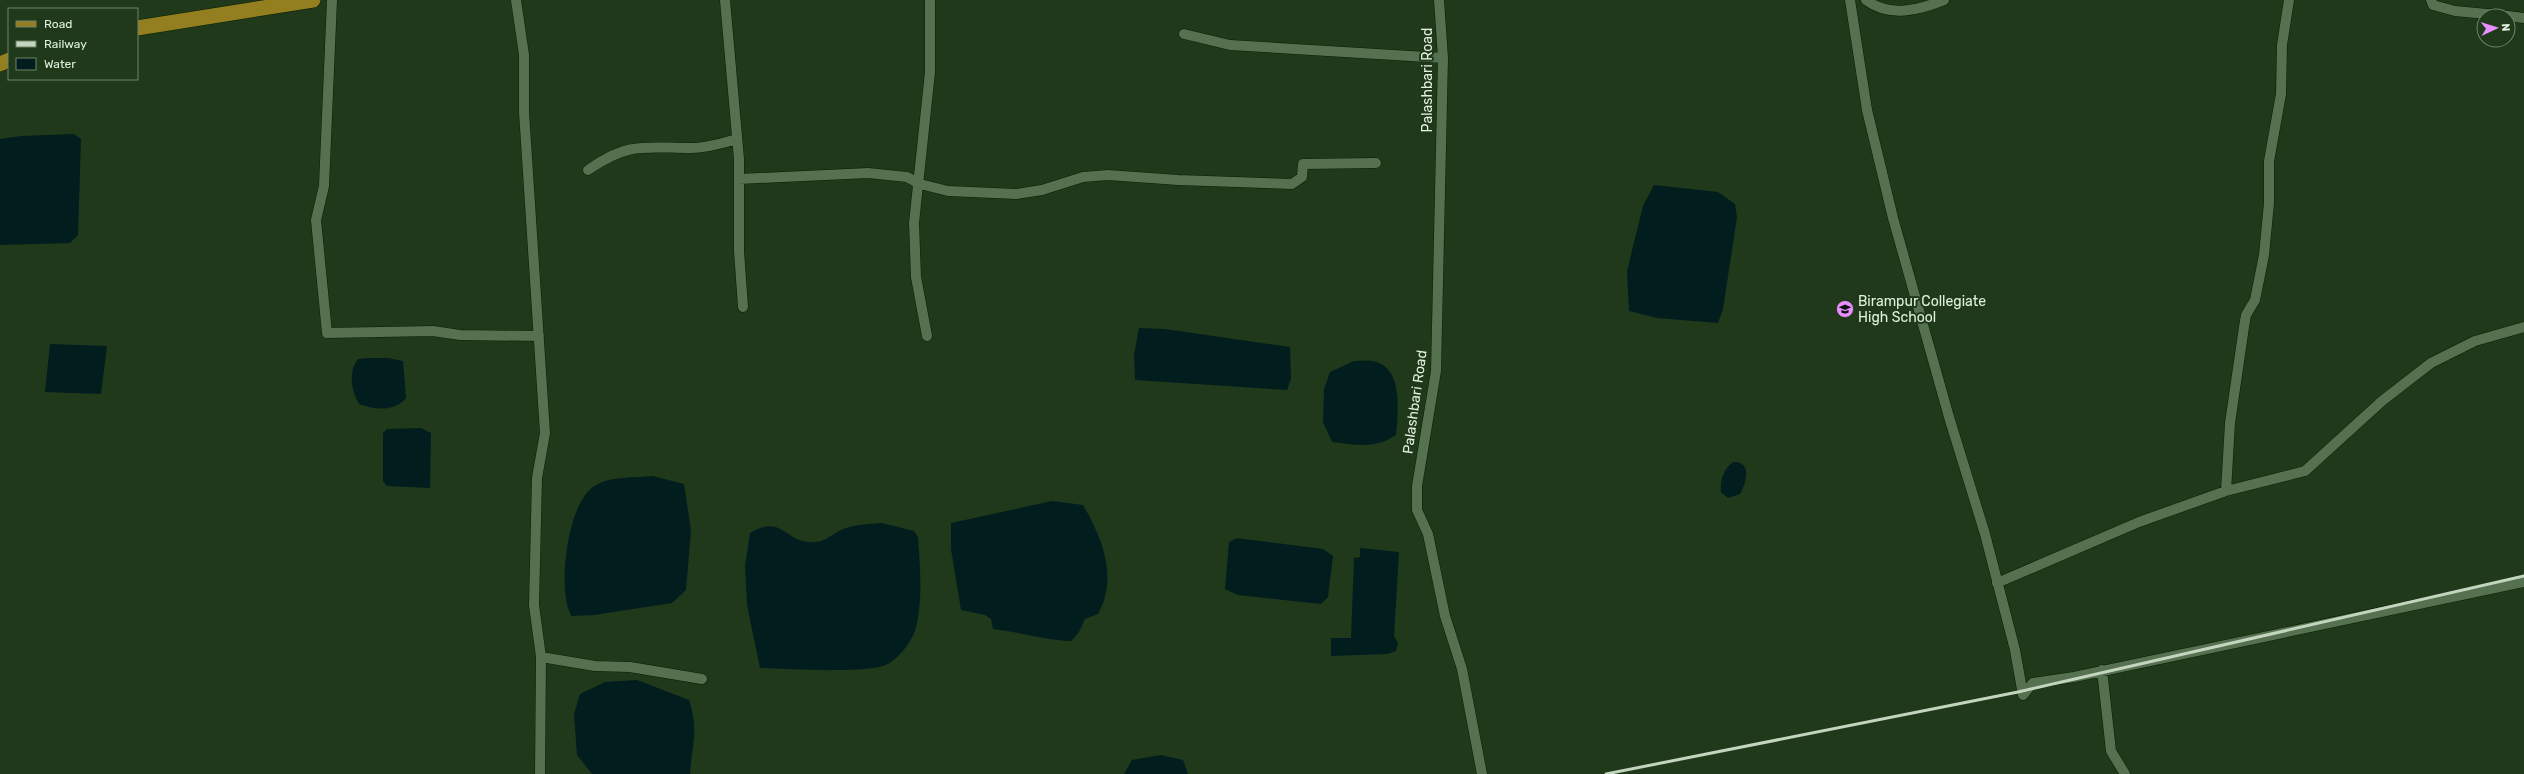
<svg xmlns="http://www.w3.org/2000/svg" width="2524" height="774" font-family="Rubik,sans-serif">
  <rect width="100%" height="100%" fill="#20391a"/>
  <!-- water -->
  <path fill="#021d1e" d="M74,134L81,139L78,235L70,243L0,245V139L21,136Z
    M1654,185L1718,192L1735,204L1737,217L1723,309L1718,323L1657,318L1629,311L1627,271L1643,206Z
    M1139,328L1165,329L1290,347L1291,379L1287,390L1135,380L1134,355Z
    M50,344L107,346L101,394L45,392Z
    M368,358H388L403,361L406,398C394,412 375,410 359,404C351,390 348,372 358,359Z
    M1354,361C1360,361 1367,360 1372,361C1404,366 1398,412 1396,435C1376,449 1356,445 1332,442L1323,422L1324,389L1330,372Z
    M421,428L431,433L430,488L387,486L383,481V433L387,429Z
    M1733,462C1753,461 1746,484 1740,494L1728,498L1721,492C1720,480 1723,470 1733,462Z
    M653,476L684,484L691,530L686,590L672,603L594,615L571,616C569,610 566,604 566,598C561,570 569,500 596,485C612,476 635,478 653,476Z
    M1052,501L1083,505C1103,539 1118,578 1098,614L1085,619L1079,632L1071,641C1045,640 1019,632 993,629L991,619L985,615L961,610L951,549V523Z
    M882,523L914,531L918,537C920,567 923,598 916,628C912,641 900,657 888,664C872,674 783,669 760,668L747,605L745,566L750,533C781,515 784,539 807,542C827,544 829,534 846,528C857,524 870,524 882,523Z
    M1237,538L1323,549L1333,556L1328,597L1321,604L1238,595L1225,589L1229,542Z
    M1360,548L1399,552L1394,636L1398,643L1396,651L1387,654L1331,656V638H1351L1354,558L1360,557Z
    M637,680L689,700C699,730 692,744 690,774H592L577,755L574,714L580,694L605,682Z
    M1161,755L1183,760L1188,774H1124L1132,760Z"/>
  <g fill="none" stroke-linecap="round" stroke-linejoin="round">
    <!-- street casing -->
    <g stroke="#071f03" stroke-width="11">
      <path id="street" d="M332,0L324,186L316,220L327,333L433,331L460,335L539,336
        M516,0L524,55V112L545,433L537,478L534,605L541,657L540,774
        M725,0L739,159V251L743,307
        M1439,0L1443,58L1436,371L1417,486V510L1428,534L1445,616L1462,669L1482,774
        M1850,0L1867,110L1893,218L1949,417L1985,534L2015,650L2023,695
        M1866,0C1890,18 1919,10 1944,0
        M2431,0L2433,5L2455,11L2508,16
        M2508,16L2524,18
        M1184,34L1230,45L1443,58
        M588,170C629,141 645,148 692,148C707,148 723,143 737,139
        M739,179L868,173L907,177L920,184L948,191L1016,194L1042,190L1083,177L1108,175L1178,180L1292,184L1302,177L1303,164L1376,163
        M927,336L916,277L914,223L930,72V0
        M2226,491L2230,423L2244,327L2246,315L2255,300L2264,255L2269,203V161L2281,94L2282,45L2289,0
        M1997,583L2139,522L2226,491L2305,471L2382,401L2431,363L2475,341L2524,327
        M541,657L595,666L630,667L702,679
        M2102,670L2111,751L2125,774
        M2023,695L2033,683L2074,677L2524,582"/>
    </g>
    <!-- primary casing -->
    <g stroke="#071f03" stroke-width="16">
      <path id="primary" d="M137,28L313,0
        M0,64L9,60"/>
    </g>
    <!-- street -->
    <use href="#street" stroke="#55714f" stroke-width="10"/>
    <!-- primary -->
    <use href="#primary" stroke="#937e20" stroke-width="15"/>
    <!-- rail -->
    <path stroke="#c3d4bf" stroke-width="3" d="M1606,774L2018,692L2524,576"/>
  </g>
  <!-- icons -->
  <defs>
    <g id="school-disc" transform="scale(0.9)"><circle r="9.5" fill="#e98efe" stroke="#20391a"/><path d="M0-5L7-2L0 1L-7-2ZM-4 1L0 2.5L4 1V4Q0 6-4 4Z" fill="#111"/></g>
  </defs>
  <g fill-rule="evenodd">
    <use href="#school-disc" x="1845" y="309"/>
  </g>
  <g text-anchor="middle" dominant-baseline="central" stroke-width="4" stroke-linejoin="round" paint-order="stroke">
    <!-- street labels -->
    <g font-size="14" fill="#e2f1de" stroke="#20391a">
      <text transform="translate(1427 80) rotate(-90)">Palashbari Road</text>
      <text transform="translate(1415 402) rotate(-82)">Palashbari Road</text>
    </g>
    <!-- poi labels -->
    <g font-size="14" fill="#e2f1de" stroke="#20391a" text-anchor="start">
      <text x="1858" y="301">Birampur Collegiate<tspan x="1858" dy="16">High School</tspan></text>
    </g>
  </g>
  <!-- legend -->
  <rect x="8" y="8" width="130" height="72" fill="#20391a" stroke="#6e8368"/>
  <rect x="16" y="21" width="20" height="6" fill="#937e20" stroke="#6e8368"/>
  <text x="44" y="28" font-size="12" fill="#e2f1de">Road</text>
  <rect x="16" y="41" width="20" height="6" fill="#c3d4bf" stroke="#6e8368"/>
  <text x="44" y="48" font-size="12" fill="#e2f1de">Railway</text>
  <rect x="16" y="58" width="20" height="12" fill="#021d1e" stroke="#6e8368"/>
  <text x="44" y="68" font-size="12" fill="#e2f1de">Water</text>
  <!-- north arrow -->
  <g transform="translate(2496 28) rotate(86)"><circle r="19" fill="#20391a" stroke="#6e8368"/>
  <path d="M0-3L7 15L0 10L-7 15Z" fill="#e98efe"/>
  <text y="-6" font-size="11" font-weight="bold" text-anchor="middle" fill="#e2f1de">N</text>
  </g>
</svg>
